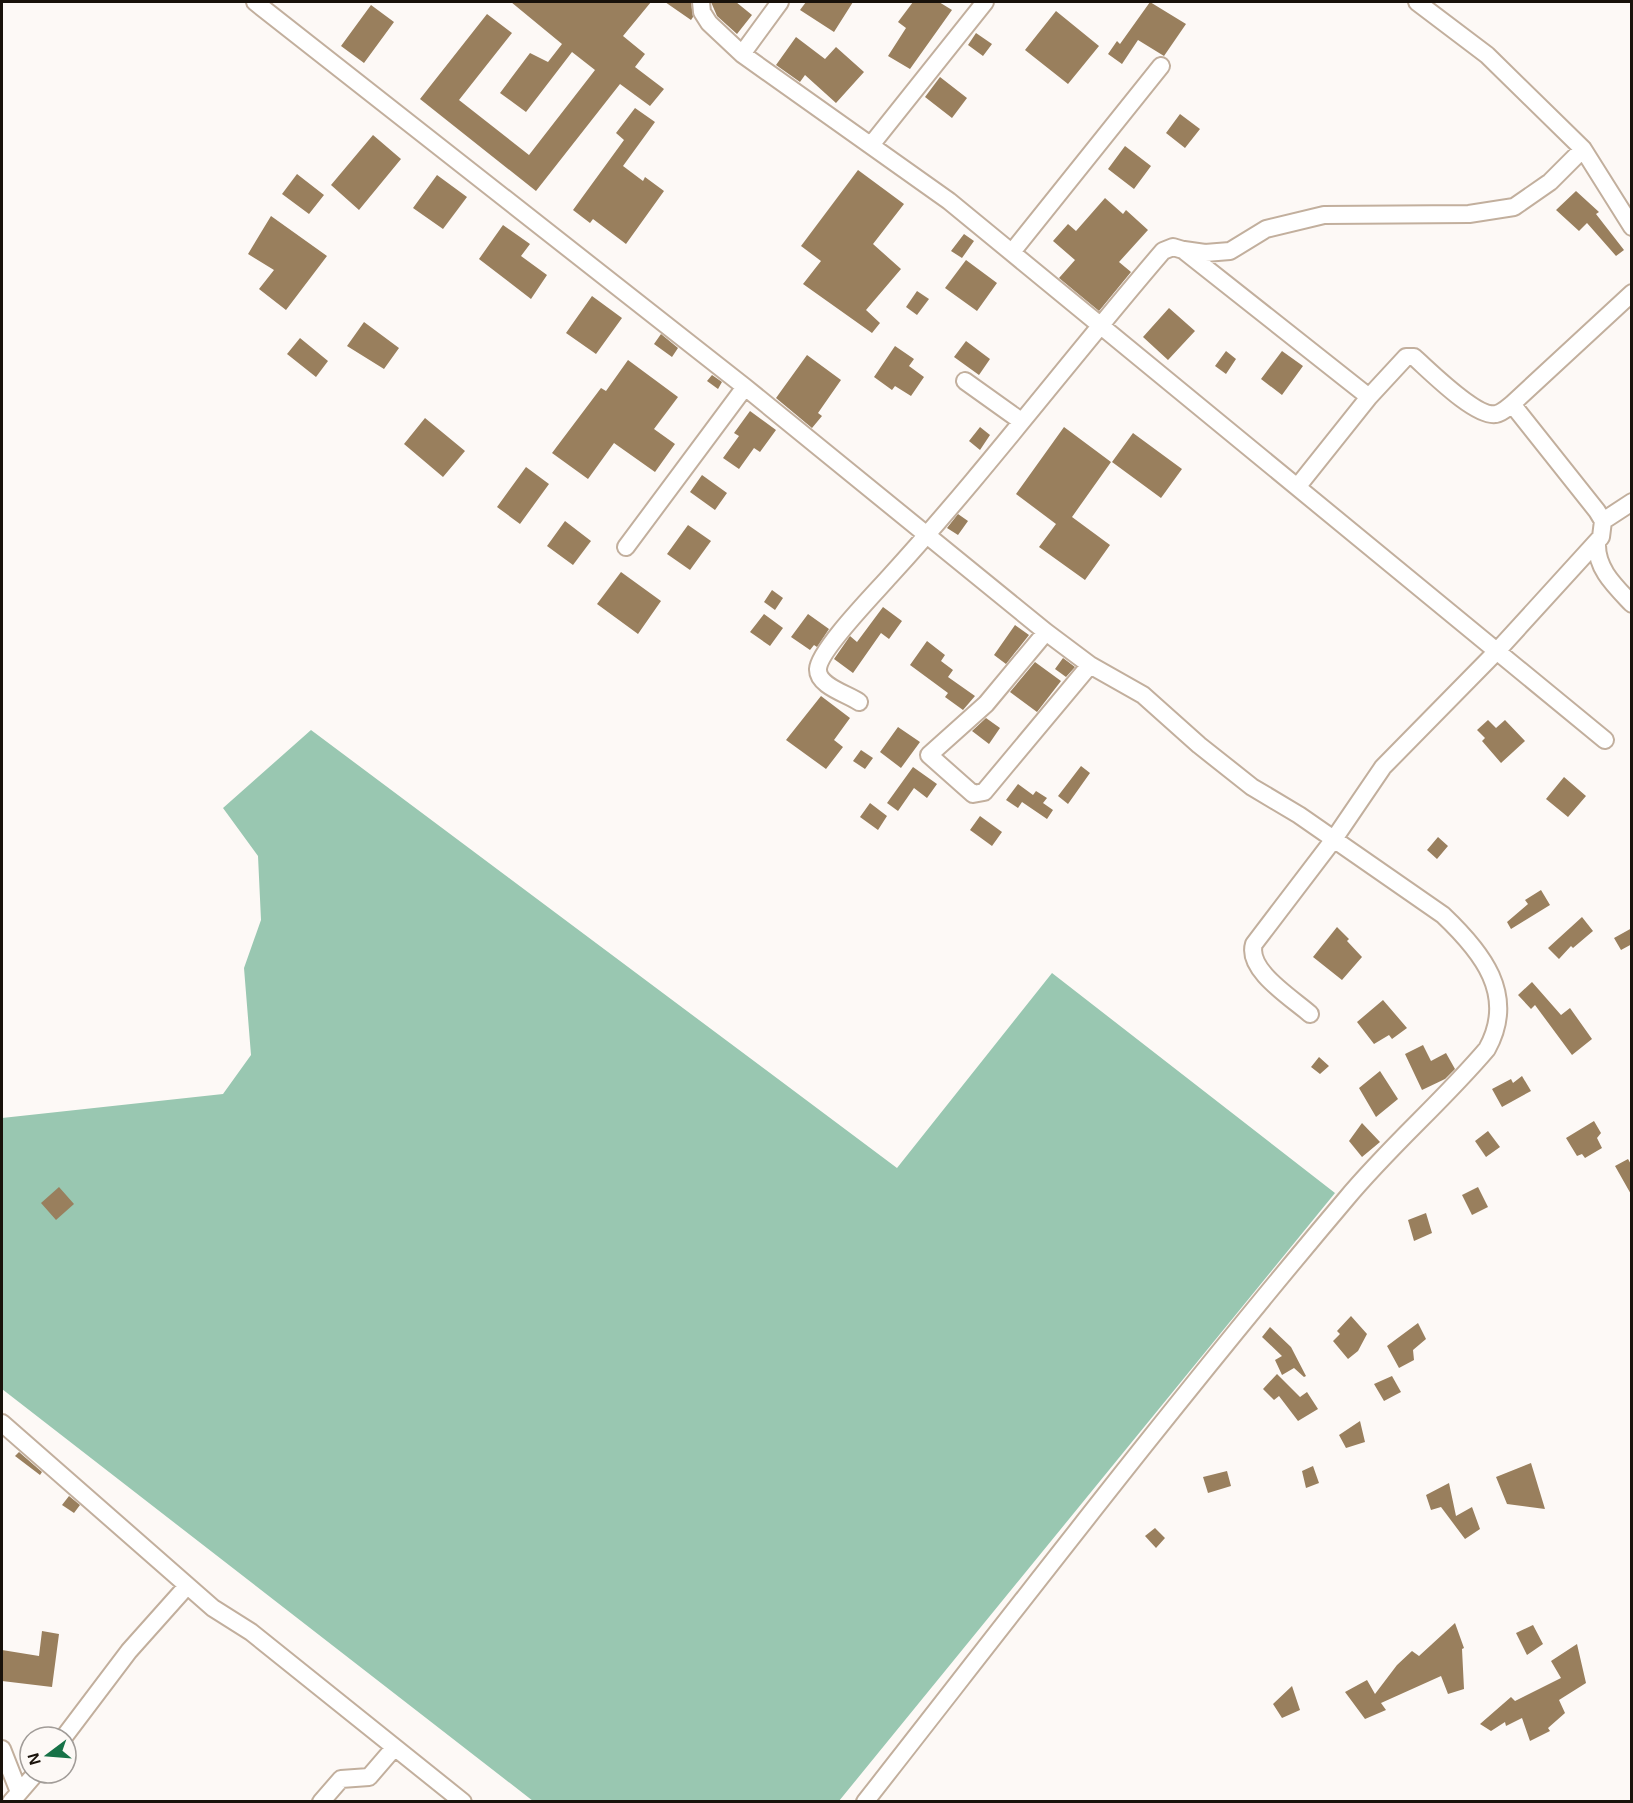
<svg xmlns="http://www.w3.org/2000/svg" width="1633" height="1803" font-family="Arial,sans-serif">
  <rect width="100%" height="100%" fill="#fdf9f6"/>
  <!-- forest -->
  <path fill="#99c7b1" d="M311,730L897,1168L1052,973L1335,1193L839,1801H533L2,1389V1118L223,1094L251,1055L244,968L261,920L258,856L223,808Z"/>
  <!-- building -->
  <path fill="#997f5d" d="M511,2H651L623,36L645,54L635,67L664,89L650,106L620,84L536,191L420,99L487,14L512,33L459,100L529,155L595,70L572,52L526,112L500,93L530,53L548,62L562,44Z
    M665,2H691L693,17L691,20Z
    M711,2H736L752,15L737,34L717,16Z
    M806,2H853L834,32L800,10Z
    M913,2H939L952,10L910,69L888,56L906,28L898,22Z
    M1150,2L1186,24L1164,56L1138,40L1122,64L1108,54L1117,41L1120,44Z
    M371,5L394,22L364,63L341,46Z
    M1056,11L1099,46L1068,84L1025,50Z
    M976,33L992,44L983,56L968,45Z
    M796,37L825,59L836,47L864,72L836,103L805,75L800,82L776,65Z
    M940,77L967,98L952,118L925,97Z
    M635,108L655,122L623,166L643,181L645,177L664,191L626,244L593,219L590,223L573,210L624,140L616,133Z
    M1180,114L1200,129L1185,148L1166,133Z
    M373,135L401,159L359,210L331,185Z
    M1125,146L1151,166L1134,189L1108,169Z
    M858,170L904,204L873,244L901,269L866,310L880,323L872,333L803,284L821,261L801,246Z
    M297,174L324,195L309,214L282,194Z
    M437,175L467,197L443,229L413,208Z
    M1576,191L1599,212L1596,214L1624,250L1616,256L1587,223L1579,231L1556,210Z
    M1105,198L1123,214L1126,210L1148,230L1119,262L1131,272L1099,311L1059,278L1075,260L1053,241L1068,224L1076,231Z
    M271,216L327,256L286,310L259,289L274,270L248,254Z
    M503,225L530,244L521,256L547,275L531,299L479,259Z
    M964,234L974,241L962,258L951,251Z
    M966,260L997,283L977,311L945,288Z
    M917,291L929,299L917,315L906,307Z
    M592,296L622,318L596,354L566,333Z
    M1169,308L1195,331L1168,360L1143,337Z
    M364,322L399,348L384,369L347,346Z
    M661,334L678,348L672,357L654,344Z
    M300,338L328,361L316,377L287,354Z
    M966,341L990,359L979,375L954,357Z
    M895,346L914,359L909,366L924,377L911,396L895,386L892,390L874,377Z
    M1226,351L1236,359L1226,374L1215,366Z
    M1282,351L1303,366L1282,395L1261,379Z
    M807,355L841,380L818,413L822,416L812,428L776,398Z
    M628,360L678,397L654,429L675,444L655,472L614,443L588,479L552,453L601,388L606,391Z
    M712,375L722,382L718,389L707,381Z
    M750,411L776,430L760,452L754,448L739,469L723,458L739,436L734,433Z
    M425,418L465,451L443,477L404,444Z
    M980,427L990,435L980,450L969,441Z
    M1064,427L1111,462L1072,517L1110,545L1085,580L1039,547L1056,524L1016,494Z
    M1133,433L1182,469L1161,498L1112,462Z
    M526,467L549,484L520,524L497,507Z
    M702,475L727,493L715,510L690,492Z
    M958,514L968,521L958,535L947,528Z
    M565,521L591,541L573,565L547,546Z
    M688,525L711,541L690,570L667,554Z
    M621,572L661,601L638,634L597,604Z
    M772,590L783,598L775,610L764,602Z
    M883,607L902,621L889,639L881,633L853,673L834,659L850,636L857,642Z
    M764,614L783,628L770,646L750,632Z
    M808,614L829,629L817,647L814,645L810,650L791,637Z
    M1015,625L1029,635L1006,664L994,655Z
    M927,641L945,655L941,661L953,670L948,677L975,696L963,710L945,697L948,693L910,665Z
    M1063,658L1075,667L1066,677L1055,669Z
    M1035,662L1061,681L1037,712L1010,692Z
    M821,696L850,718L834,740L843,747L826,769L786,740Z
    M986,718L1000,728L989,744L972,731Z
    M1488,720L1496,728L1505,720L1525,741L1501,763L1482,741L1485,738L1477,730Z
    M898,727L920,742L901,768L880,752Z
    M861,750L873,758L865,769L853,761Z
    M1081,766L1090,773L1068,804L1058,796Z
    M913,767L937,784L927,798L914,788L898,811L887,803Z
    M1564,777L1586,796L1568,817L1546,799Z
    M1018,784L1033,795L1036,791L1047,798L1043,803L1053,810L1047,819L1022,802L1018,808L1006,800Z
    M870,803L887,816L878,830L860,817Z
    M980,816L1002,832L992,846L970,830Z
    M1438,837L1448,846L1437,859L1427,850Z
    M1541,890L1550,905L1511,929L1507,922L1528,904L1525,900Z
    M1582,917L1593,931L1573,948L1571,946L1559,959L1548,948Z
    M1337,927L1349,939L1347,941L1362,957L1342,980L1313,957Z
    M1632,928V944L1621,950L1614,938Z
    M1532,982L1561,1015L1570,1008L1592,1039L1572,1055L1535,1005L1531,1009L1518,995Z
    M1383,1000L1407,1028L1392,1039L1389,1035L1374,1044L1357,1022Z
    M1423,1045L1431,1061L1446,1053L1455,1069L1445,1079L1422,1090L1405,1054Z
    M1319,1057L1329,1066L1320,1074L1311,1067Z
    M1380,1071L1398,1099L1376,1117L1359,1088Z
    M1522,1076L1531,1091L1502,1107L1492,1089L1511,1079L1513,1083Z
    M1594,1121L1601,1133L1597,1138L1602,1148L1585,1158L1582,1154L1577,1156L1566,1138Z
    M1362,1123L1380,1142L1362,1157L1349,1141Z
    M1488,1131L1500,1147L1486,1157L1475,1141Z
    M1628,1159L1632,1166V1196L1615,1166Z
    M59,1187L74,1204L56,1220L41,1203Z
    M1478,1187L1488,1207L1472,1215L1462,1195Z
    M1426,1213L1432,1233L1414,1241L1408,1220Z
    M1351,1316L1367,1334L1358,1351L1348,1359L1333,1341L1340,1334L1337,1331Z
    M1418,1323L1426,1339L1413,1350L1414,1360L1399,1368L1387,1346Z
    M1270,1327L1291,1347L1306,1376L1304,1377L1294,1368L1282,1375L1275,1360L1282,1356L1262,1337Z
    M1277,1374L1300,1397L1307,1392L1318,1409L1298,1421L1279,1396L1274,1400L1263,1389Z
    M1392,1376L1401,1392L1384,1401L1374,1384Z
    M1360,1421L1365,1442L1346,1448L1339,1435Z
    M19,1452L42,1472L40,1475L15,1456Z
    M1531,1463L1545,1509L1507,1504L1496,1477Z
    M1313,1466L1319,1483L1306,1488L1302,1471Z
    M1227,1471L1231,1486L1208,1493L1203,1477Z
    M1449,1483L1456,1516L1472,1507L1480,1529L1465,1539L1441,1507L1431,1510L1426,1495Z
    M69,1496L80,1505L74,1513L62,1505Z
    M1155,1528L1165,1538L1156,1548L1145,1536Z
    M1455,1623L1464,1648L1462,1649L1464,1689L1448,1694L1441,1676L1381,1703L1386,1710L1365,1719L1345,1692L1367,1680L1375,1694L1397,1665L1412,1651L1419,1656Z
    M1533,1625L1543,1644L1527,1655L1516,1633Z
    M42,1631L59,1634L52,1687L2,1681V1650L39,1656Z
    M1577,1644L1586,1683L1559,1700L1565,1713L1548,1728L1550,1731L1530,1741L1522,1718L1506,1726L1505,1722L1491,1731L1480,1724L1511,1697L1515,1701L1561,1678L1551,1661Z
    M1292,1686L1300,1710L1282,1718L1273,1704Z"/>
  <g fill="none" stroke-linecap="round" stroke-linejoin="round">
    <!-- street casing -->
    <g stroke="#c2af9d" stroke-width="20">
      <path id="street" d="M255,2L745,387L1046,632L1090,665L1143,695L1199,745L1252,787L1299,815L1443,915C1482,952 1517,995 1487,1049C1443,1101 1390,1146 1346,1199C1180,1395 1024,1599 865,1802
        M701,2L702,12L709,23L742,54L949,201L1605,740
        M1417,2L1487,55L1583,149L1632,227
        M742,54L780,2
        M871,145L985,2
        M1184,250L1205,253L1230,251L1266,229L1324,215L1469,214L1514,207L1550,182L1583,149
        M1012,252L1161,66
        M965,381L1021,421
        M1298,486L1369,397L1406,357H1414C1430,371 1476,418 1496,414C1502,413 1507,408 1512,404L1632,293
        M1603,521L1632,502
        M1597,543C1596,569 1615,586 1632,604
        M626,547L745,387
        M1046,632L986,704L929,755L973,794L984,792L1090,665
        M859,702C848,694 817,686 818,669C819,650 875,593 890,576C985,472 1071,358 1163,251L1173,247L1183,250L1369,397
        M1310,1014C1292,998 1246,970 1254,944L1334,839L1383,767L1498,650L1601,537L1603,521L1597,511L1512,404
        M2,1423L213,1608L251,1632L463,1802
        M64,1737L129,1651L187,1586
        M2,1749L19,1792
        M11,1802L36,1773
        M321,1802L341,1779L369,1777L394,1748"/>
    </g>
    <!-- street -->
    <use href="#street" stroke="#fff" stroke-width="16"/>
  </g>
  <!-- border -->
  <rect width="1633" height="1803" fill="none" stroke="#18110a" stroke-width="6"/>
  <!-- north arrow -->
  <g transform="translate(48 1755) rotate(254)"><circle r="28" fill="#fdf9f6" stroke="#a19c98" stroke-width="1.5"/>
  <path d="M0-4.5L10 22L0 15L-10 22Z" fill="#177247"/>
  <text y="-9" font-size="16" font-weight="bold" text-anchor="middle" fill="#18110a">N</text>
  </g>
</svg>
